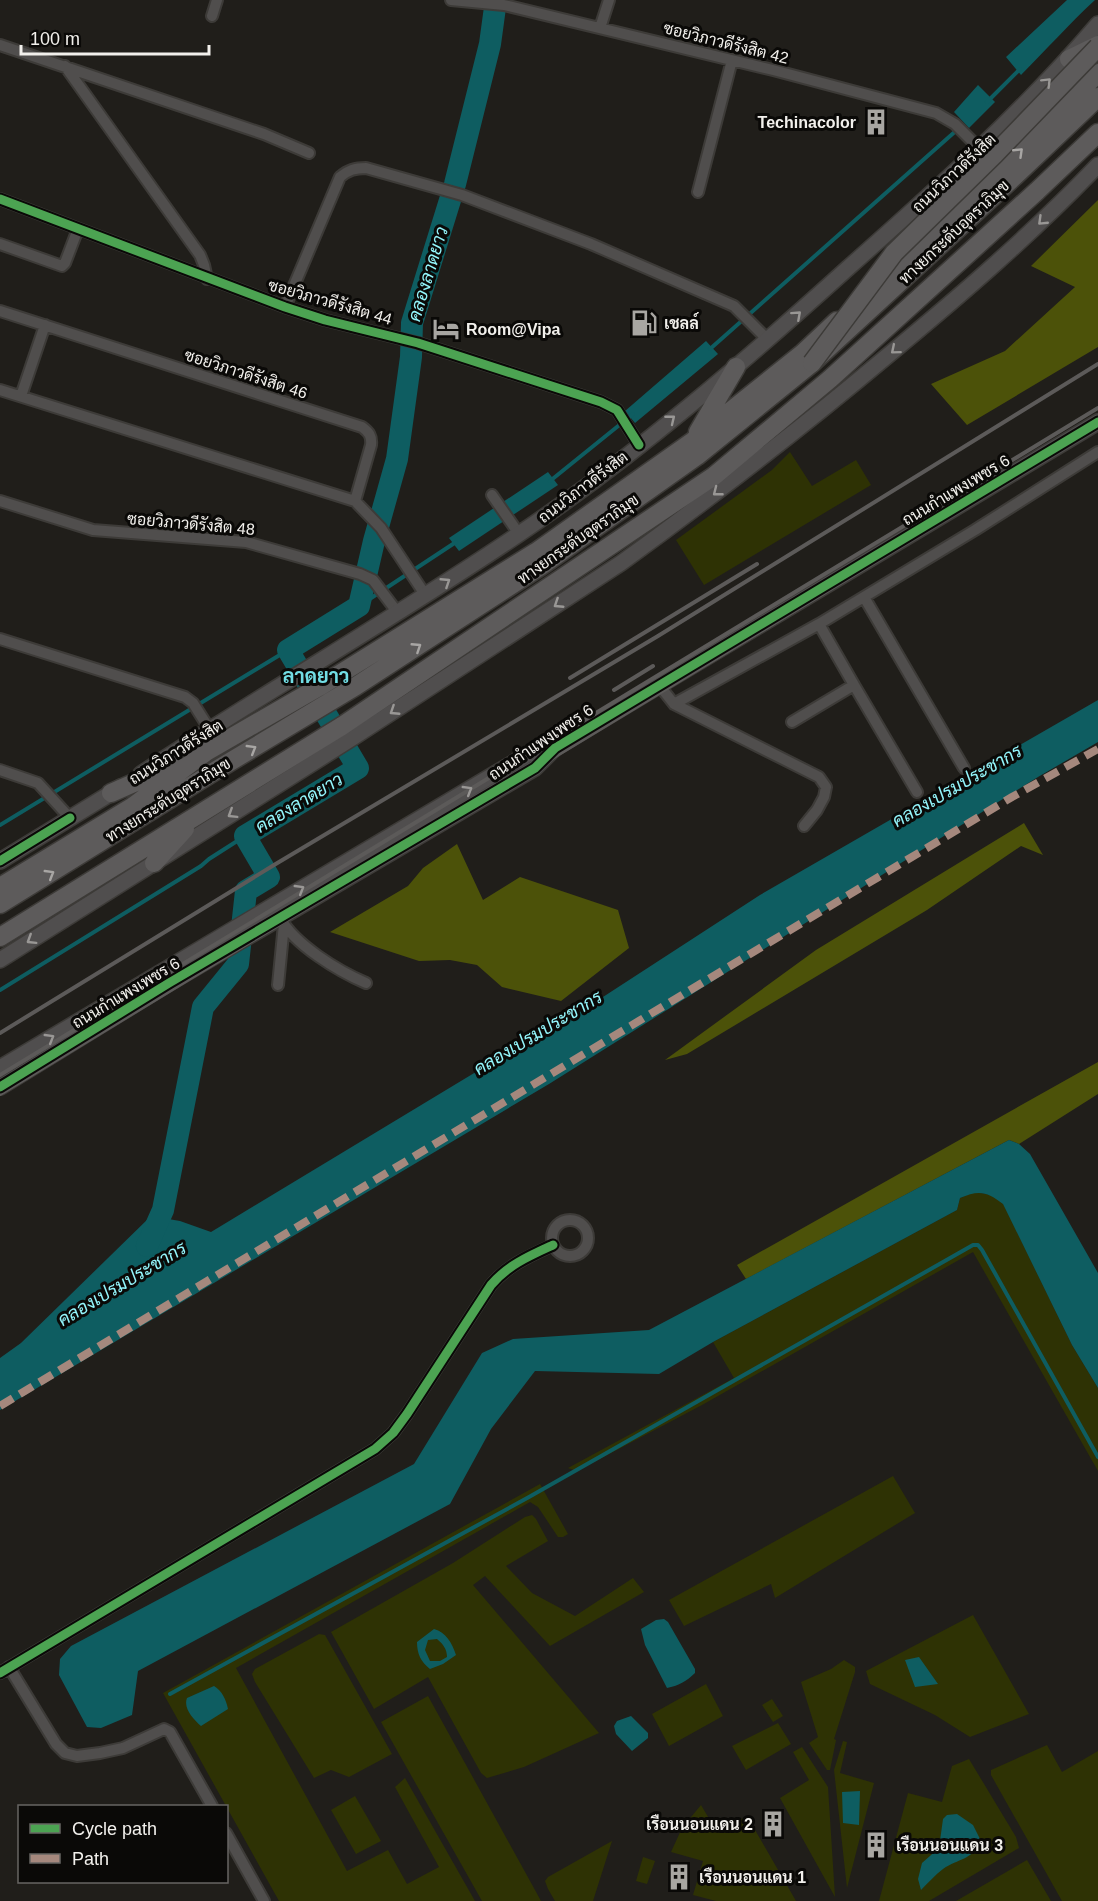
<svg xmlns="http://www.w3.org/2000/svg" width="1098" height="1901" font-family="Helvetica,Sarabun,sans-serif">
  <rect width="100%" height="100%" fill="#201e1a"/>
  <!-- green -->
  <path fill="#2e3204" d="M790,452L812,486L856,460L871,485L704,585L676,540L772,470Z
    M974,1192L992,1195L1003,1203L1072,1345L1098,1388V1471L973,1252L702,1405L577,1471L568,1468L734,1378L713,1342L957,1210L960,1198Z
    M893,1476L915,1513L775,1598L771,1584L684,1626L669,1600Z
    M540,1484L568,1534L563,1537H558L538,1507L530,1502L236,1668L347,1871L388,1850L407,1884L439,1867L395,1787L405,1778L475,1901H279L163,1693Z
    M532,1515L536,1519L548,1541L506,1566L532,1593L575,1616L633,1578L644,1592L550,1646L485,1576L473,1585L599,1733L524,1767L487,1778L481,1773L428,1677L374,1709L331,1632L453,1563L525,1517Z
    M973,1615L1029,1714L970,1737L935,1715L870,1684L866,1671Z
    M319,1634L325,1635L392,1754L349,1777L331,1770L314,1778L255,1682L252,1674L255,1669Z
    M844,1660L855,1667V1672L834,1739L836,1740L830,1770H827L809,1743L818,1737L801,1682L831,1669Z
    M706,1684L723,1716L669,1746L652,1714Z
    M428,1696L535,1890L541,1901H482L381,1722Z
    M772,1699L783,1716L773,1722L762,1705Z
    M778,1723L791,1744L746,1770L732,1746Z
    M843,1741L847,1742L840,1773L874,1783L847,1888L834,1770Z
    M1047,1745L1062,1772L1098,1751V1901H1062L991,1775V1770Z
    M802,1747L828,1787L835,1897L780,1798L809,1780L793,1752Z
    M969,1759L1016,1837L1019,1848L929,1901H879L908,1793L942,1802L952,1766Z
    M355,1796L381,1841L356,1854L331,1810Z
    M701,1805L717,1832L747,1816L796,1901H716L693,1895L703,1861L671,1852L682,1828Z
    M612,1841L593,1901H555L548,1889L545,1881L548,1877Z
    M643,1857L655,1861L647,1884L636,1881Z
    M1027,1860L1051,1901H956Z"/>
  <!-- forest -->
  <path fill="#4c5209" d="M1098,200V347L967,425L931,384L1005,351L1075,287L1031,266Z
    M1024,823L1043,855L1021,846L927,910L687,1054L665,1060L816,950Z
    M457,844L483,900L520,877L618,910L629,948L561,1001L502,987L477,965L450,960L419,961L330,932L408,886L423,868Z
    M1098,1062V1094L1019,1144L1009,1140L746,1279L737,1265Z"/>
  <!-- water -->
  <path fill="#0e5d61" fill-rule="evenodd" d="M1067,0H1095C1069,24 1046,50 1021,75L1006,57Z
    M978,85L995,102L969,128L954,112Z
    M706,341L718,354L635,423L625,411Z
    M548,472L558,485L459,551L449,538Z
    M1098,700V742L1038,777L549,1084L0,1410V1358L21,1343L151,1216L180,1221L211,1232L504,1055L566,1021L760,895Z
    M1009,1140L1019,1144L1030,1154L1098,1273V1388L1072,1345L1003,1204C987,1191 978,1190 960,1198L957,1210L713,1342L659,1374L535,1371L491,1429L450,1504L138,1671L132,1715L101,1728L87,1727L59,1675L60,1659L71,1646L414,1464L482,1353L513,1339L649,1330Z
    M664,1619L668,1622L695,1669V1673C687,1681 678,1686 667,1688L645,1645L641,1629L656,1620Z
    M434,1629C446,1632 452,1643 456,1655L443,1664L430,1669C421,1662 417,1654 417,1642ZM428,1640L437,1639C443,1644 447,1649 447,1657L440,1661H430L425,1650Z
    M919,1657L938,1684L915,1687L905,1660Z
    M214,1686C222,1691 226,1699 228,1709L201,1726C193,1719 183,1708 187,1698Z
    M631,1716L648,1733V1738L632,1751L616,1734L614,1726L617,1721Z
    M860,1791L859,1825L843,1823L842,1792Z
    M957,1814L973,1825L981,1841C971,1861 959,1858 943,1869C935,1875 928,1883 921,1890L918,1879L922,1863L939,1848L943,1819L947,1815Z"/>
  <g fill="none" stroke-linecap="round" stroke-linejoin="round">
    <!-- stream -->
    <path stroke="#0e5d61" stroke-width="4" d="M987,102L1020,69
      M710,349L958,129
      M550,481L633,414
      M359,606L456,542
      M0,825L288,650
      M0,990L201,866L209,859L245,836
      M170,1694L529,1497L973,1245H978L982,1250L1098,1457"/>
    <!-- river -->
    <path stroke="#0e5d61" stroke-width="22" d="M147,1246L163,1210L203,1007L238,964L246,891L269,877L245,836L358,768L288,650L359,606L374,541L397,459L411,357L412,323L455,184L490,44L496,0"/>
    <!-- street casing -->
    <g stroke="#3d3b38" stroke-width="14">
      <path id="street" d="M451,0L504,5L773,70L936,113L955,124L980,149
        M212,16L217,0
        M600,28L609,0
        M0,45L264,134L309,153
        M65,66L200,255L204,265L207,279
        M698,192L732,60
        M0,199L285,307L325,320L418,343L601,402L617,410L639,445
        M0,244L62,266L65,263L78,229
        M285,307L340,177C348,170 355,168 366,168L462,195L591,244L734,306L768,340
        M0,311L362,427C369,432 372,436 371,445L355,501
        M0,390L355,501L381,528L426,596
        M21,396L45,325
        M492,495L519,534
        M0,501L93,530L246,542L360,574L373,580L398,613
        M864,597L964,768
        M819,624L975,530L1098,452
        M0,639L185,697L193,703L210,730
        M659,685L674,704L819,777L826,787L824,797L817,810L804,826
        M854,685L917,792
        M674,704L819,624L854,685L792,722
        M0,770L38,783L70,818
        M280,918C295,945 338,971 366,983
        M278,985L284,924
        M552 1238a18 18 0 1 1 36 0a18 18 0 1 1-36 0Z
        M9,1667L56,1744L65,1753L77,1756L100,1753L123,1748L164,1729L170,1732L212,1806
        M0,1673L375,1449L393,1433L407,1414L491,1285C508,1265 529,1256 553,1245
        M226,1833L264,1901"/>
    </g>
    <!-- secondary casing -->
    <g stroke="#3d3b38" stroke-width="18">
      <path id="secondary" d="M141,774C265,692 395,618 519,534C635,456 744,362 848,268C935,191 1022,113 1098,24
        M0,861L121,787
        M0,960L351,739L621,563C712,497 800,429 886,357C960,296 1032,234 1098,165
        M0,1068L530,753L555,748
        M0,1087L169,983L535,768L555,748L1098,422"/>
    </g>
    <!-- highway casing -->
    <g stroke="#3d3b38" stroke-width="21">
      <path id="highway" d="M1069,59L1098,45
        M875,286L1007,163L1098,73
        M698,432L736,367
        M111,793L175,765
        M154,863L185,829
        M0,887L132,807L206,752L319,687L536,552L693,441L803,353L837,321
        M0,904L218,769L356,686L544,564L697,456L812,363L1016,175L1098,97
        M0,937L342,726L714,476L830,379L1037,191L1098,133"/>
    </g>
    <!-- street -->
    <use href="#street" stroke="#504e4d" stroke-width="10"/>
    <!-- secondary -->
    <use href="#secondary" stroke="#504e4e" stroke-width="15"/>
    <!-- highway -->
    <use href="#highway" stroke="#5d5b5b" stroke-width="18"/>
    <!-- rail -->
    <path stroke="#5c5a59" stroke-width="4" d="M570,678L757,564
      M614,690L653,666
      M0,1033L274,865L658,636L1098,364
      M0,1075L1098,408
      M0,1094L1098,426"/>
    <!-- highway-bridge casing -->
    <g stroke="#3d3b38" stroke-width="21" stroke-linecap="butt">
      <path id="highway-bridge" d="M812,363L894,253L995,154L1098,47"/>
    </g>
    <!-- highway-bridge -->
    <use href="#highway-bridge" stroke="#5d5b5b" stroke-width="18"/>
    <!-- quiet -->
    <path stroke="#a5887d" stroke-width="8" stroke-dasharray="15 8" stroke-linecap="butt" d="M0,1406L735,963L1012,797L1098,749"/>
    <!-- cycleway casing -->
    <g stroke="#0a0907" stroke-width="13">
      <path id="cycleway" d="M0,199L285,307L325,320L418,343L601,402L617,410L639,445
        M0,861L70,818
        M0,1087L169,983L535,768L555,748L1098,422
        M0,1673L375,1449L393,1433L407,1414L491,1285C508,1265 529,1256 553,1245"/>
    </g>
    <!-- cycleway -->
    <use href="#cycleway" stroke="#4ca352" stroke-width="9"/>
  </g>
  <!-- one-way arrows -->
  <defs><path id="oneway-chevron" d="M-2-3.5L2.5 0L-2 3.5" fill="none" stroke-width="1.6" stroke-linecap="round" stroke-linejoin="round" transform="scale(1.5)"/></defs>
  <g stroke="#999795">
    <use href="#oneway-chevron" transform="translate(1047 82) rotate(-45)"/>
    <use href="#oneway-chevron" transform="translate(1042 221) rotate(136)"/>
    <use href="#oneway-chevron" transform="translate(797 315) rotate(-42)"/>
    <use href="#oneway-chevron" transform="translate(895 350) rotate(140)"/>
    <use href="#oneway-chevron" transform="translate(671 419) rotate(-39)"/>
    <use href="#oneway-chevron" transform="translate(717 492) rotate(142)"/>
    <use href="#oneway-chevron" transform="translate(446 582) rotate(-33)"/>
    <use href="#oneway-chevron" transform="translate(558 604) rotate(147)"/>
    <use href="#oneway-chevron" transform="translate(394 711) rotate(147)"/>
    <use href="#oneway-chevron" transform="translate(468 790) rotate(-31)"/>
    <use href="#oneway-chevron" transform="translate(232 814) rotate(148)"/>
    <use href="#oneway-chevron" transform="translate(300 889) rotate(-31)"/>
    <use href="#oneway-chevron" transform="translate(31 940) rotate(148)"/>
    <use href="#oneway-chevron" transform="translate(50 1038) rotate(-31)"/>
  </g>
  <g stroke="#a8a6a4">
    <use href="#oneway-chevron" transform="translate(1019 152) rotate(-44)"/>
    <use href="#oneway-chevron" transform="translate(417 647) rotate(-33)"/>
    <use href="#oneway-chevron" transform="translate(252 749) rotate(-31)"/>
    <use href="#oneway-chevron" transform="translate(50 874) rotate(-31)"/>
  </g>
  <!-- icons -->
  <defs>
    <g id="building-bare" transform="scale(2.07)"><path d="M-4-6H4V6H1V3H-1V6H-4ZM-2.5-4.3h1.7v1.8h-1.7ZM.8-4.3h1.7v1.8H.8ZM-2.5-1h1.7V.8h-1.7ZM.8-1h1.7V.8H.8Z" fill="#a8a6a2" stroke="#0a0907" stroke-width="2.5" paint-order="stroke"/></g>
    <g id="fuel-bare" transform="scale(2.07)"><path d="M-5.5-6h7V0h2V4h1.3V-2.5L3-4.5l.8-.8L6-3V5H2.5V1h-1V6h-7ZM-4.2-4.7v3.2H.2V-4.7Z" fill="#a8a6a2" stroke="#0a0907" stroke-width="2.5" paint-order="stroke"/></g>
    <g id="hotel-bare" transform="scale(2.07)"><path d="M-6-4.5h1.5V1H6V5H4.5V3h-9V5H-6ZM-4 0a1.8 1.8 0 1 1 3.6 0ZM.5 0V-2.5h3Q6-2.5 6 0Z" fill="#a8a6a2" stroke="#0a0907" stroke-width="2.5" paint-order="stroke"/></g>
  </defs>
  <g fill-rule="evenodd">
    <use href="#building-bare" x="876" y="122"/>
    <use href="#fuel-bare" x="644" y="323"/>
    <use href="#hotel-bare" x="446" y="329"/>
    <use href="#building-bare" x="773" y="1824"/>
    <use href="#building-bare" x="876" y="1845"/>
    <use href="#building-bare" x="679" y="1877"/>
  </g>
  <g text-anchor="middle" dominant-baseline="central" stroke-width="6" stroke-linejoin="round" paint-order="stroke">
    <!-- street labels -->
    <g font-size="16" fill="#f2f0ec" stroke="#0a0907">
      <text transform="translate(726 43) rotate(14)">ซอยวิภาวดีรังสิต 42</text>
      <text transform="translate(954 173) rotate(-43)">ถนนวิภาวดีรังสิต</text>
      <text transform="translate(954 232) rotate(-43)">ทางยกระดับอุตราภิมุข</text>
      <text transform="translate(330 302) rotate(16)">ซอยวิภาวดีรังสิต 44</text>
      <text transform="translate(246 374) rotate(18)">ซอยวิภาวดีรังสิต 46</text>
      <text transform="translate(583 487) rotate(-37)">ถนนวิภาวดีรังสิต</text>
      <text transform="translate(956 490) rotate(-31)">ถนนกำแพงเพชร 6</text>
      <text transform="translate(191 524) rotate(5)">ซอยวิภาวดีรังสิต 48</text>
      <text transform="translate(578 539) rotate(-35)">ทางยกระดับอุตราภิมุข</text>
      <text transform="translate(541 742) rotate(-34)">ถนนกำแพงเพชร 6</text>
      <text transform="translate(176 752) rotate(-32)">ถนนวิภาวดีรังสิต</text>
      <text transform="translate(168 800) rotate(-32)">ทางยกระดับอุตราภิมุข</text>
      <text transform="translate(126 993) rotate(-31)">ถนนกำแพงเพชร 6</text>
    </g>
    <!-- poi labels -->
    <g font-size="16" font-weight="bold" fill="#f2f0ec" stroke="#0a0907" text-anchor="start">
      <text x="856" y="122" text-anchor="end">Techinacolor</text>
      <text x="664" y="323">เชลล์</text>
      <text x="466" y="329">Room@Vipa</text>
      <text x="753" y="1824" text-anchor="end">เรือนนอนแดน 2</text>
      <text x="896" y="1845">เรือนนอนแดน 3</text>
      <text x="699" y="1877">เรือนนอนแดน 1</text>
    </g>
    <!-- water labels -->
    <g font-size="18" font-style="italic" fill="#93f5fb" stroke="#0a0907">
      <text transform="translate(428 274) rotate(-73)">คลองลาดยาว</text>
      <text transform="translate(957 786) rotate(-30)">คลองเปรมประชากร</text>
      <text transform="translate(299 803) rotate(-31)">คลองลาดยาว</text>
      <text transform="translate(538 1033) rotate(-31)">คลองเปรมประชากร</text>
      <text transform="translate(122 1284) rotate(-31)">คลองเปรมประชากร</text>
    </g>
    <!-- quarter labels -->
    <g font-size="20" font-weight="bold" fill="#72dee5" stroke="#0a0907">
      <text x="316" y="676">ลาดยาว</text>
    </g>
  </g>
  <!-- legend -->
  <rect x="18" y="1805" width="210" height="78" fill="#0a0907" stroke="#676563" stroke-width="1.5"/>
  <rect x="30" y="1824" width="30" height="9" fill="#4ca352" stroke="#676563" stroke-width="1.5"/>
  <text x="72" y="1835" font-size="18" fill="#f2f0ec">Cycle path</text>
  <rect x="30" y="1854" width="30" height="9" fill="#a5887d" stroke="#676563" stroke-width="1.5"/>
  <text x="72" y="1865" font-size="18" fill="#f2f0ec">Path</text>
  <!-- scale -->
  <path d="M21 45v9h188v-9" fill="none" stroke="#f2f0ec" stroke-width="3"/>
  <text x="30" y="45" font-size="18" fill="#f2f0ec" stroke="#0a0907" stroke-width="4.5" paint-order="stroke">100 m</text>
</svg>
